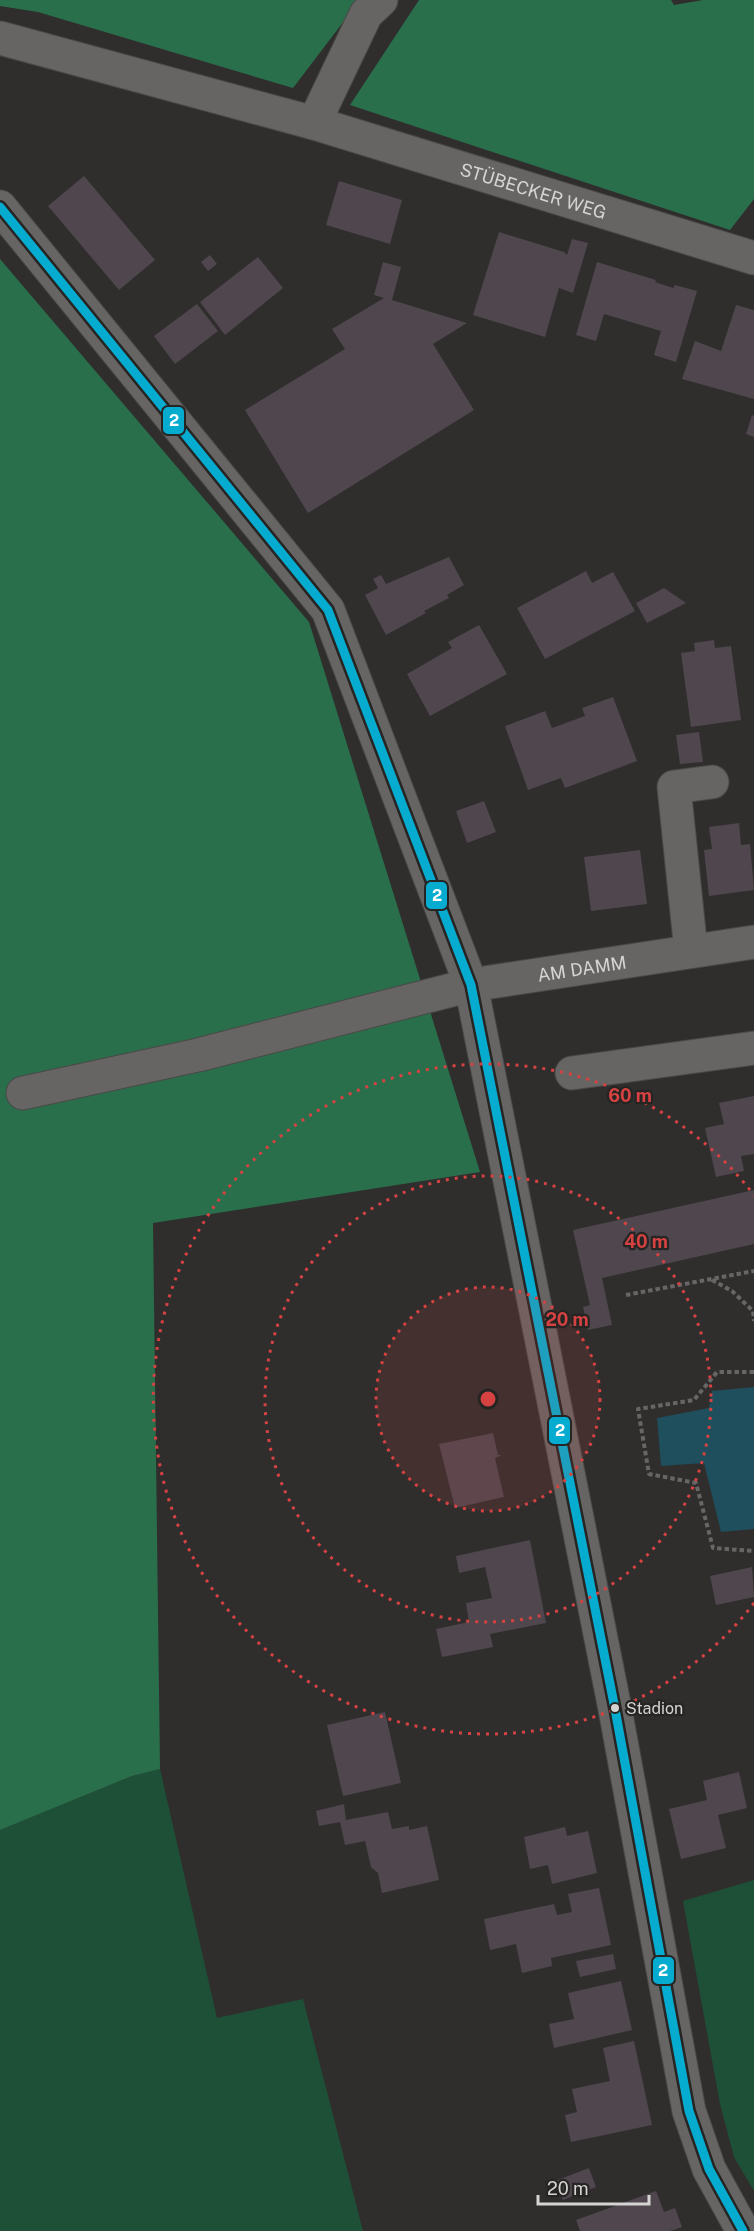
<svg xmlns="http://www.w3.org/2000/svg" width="754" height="2231" font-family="'Public Sans',sans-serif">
  <rect width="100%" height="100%" fill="#2f2e2d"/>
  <!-- green -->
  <path fill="#1e5037" d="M160,1769L217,2018L303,1999L363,2231H0V1830L132,1776Z
    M754,1880V2191L734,2157L720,2104L683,1901Z"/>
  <!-- forest -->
  <path fill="#2a6f4c" d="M0,0H360L293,88L38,12L0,6Z
    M419,0H671L674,5L703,0H754V199L730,230L350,105Z
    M0,259L309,622L480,1172L153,1223L160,1769L132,1776L0,1830Z"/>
  <!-- water -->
  <path fill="#1f4f5c" d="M754,1387V1529L721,1532L704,1463L661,1466L657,1418L709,1408L712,1391Z"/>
  <!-- building -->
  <path fill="#4f464e" d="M84,176L155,260L119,290L48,206Z
    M339,181L402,200L390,244L326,225Z
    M499,232L564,252L567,255L572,239L588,243L573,293L559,288L545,337L473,315Z
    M210,255L217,264L208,271L201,262Z
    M258,257L283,288L225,335L200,302Z
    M383,262L401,267L392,300L467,323L433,344L474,410L308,513L245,410L345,349L332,329L384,298L374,295Z
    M597,262L656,280L655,282L673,288L675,285L697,291L676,362L654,355L661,331L604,314L596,341L576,335Z
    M197,304L218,331L175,364L154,336Z
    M736,305L754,310V399L682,379L695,341L721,351Z
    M752,415L754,416V437L746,434Z
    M449,557L464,585L447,595L449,598L424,611L426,613L386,635L365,595L378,588L373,579L381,575L386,584Z
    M586,571L592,583L613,572L635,611L545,659L517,608Z
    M664,588L686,603L647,623L636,603Z
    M479,625L507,674L430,716L407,674L452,648L448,642Z
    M714,640L715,648L731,646L741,720L691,727L681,653L695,651L694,643Z
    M613,697L637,761L565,788L561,778L528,790L505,726L545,711L552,728L585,716L582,708Z
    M699,732L703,762L680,764L676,735Z
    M484,801L496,832L467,843L456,811Z
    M739,823L741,845L750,844L754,890L709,896L704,850L712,849L709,827Z
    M640,850L647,904L591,911L584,857Z
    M754,1096V1154L741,1156L744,1171L716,1177L705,1128L724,1124L719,1103Z
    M754,1190V1244L602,1278L612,1325L588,1330L583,1307L590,1305L573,1230Z
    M493,1433L498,1455H502L495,1458L504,1497L455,1508L439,1444Z
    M530,1540L546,1623L490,1634L493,1647L442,1657L436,1629L469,1622L466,1603L492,1598L485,1567L459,1573L456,1556Z
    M752,1567L754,1597L716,1605L710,1576Z
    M385,1712L401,1783L343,1796L327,1725Z
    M739,1772L747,1808L718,1815L726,1848L681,1859L669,1809L707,1800L703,1781Z
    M344,1804L346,1820L388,1812L392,1829L409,1826V1830L427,1826L439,1880L382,1893L378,1873L371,1867L365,1841L345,1845L340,1822L319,1826L316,1811Z
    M565,1827L567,1836L588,1831L597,1873L552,1884L548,1865L530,1869L524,1837Z
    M599,1888L611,1945L551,1958L552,1966L522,1973L516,1944L490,1950L484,1919L554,1904L557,1915L572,1912L568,1894Z
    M613,1954L616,1969L580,1977L576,1961Z
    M621,1981L632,2030L554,2048L549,2024L574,2019L568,1993Z
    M634,2041L652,2125L571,2142L565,2115L577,2112L572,2089L610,2081L603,2048Z
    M589,2168L596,2187L563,2200L555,2181Z
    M656,2191L664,2212L675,2208L682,2227L670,2231H580L576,2220Z"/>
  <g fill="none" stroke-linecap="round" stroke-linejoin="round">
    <!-- minor casing -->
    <g stroke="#4a4947" stroke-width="35">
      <g id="minor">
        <path id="s1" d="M0,38L314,123L754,258"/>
        <path d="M314,123L366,14L381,0"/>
        <path d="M0,207L328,610L471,985L615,1709L689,2111L709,2169L743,2231"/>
        <path d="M691,951L674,787L712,782"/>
        <path d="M572,1073L754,1048"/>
        <path id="s2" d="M23,1093L198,1055L471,985L754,942"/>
      </g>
    </g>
    <!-- path -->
    <path stroke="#676666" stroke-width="4" stroke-dasharray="4.5 3" stroke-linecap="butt" d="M712,1280L732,1291L753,1311L754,1321
      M626,1295L754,1271
      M754,1372H717L694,1400L638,1409L649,1474L696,1483L713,1548L754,1551"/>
    <!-- minor -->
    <use href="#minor" stroke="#666564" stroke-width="33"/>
    <!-- bus-1 casing -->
    <g stroke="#262523" stroke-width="14">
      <path id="bus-1" d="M0,207L328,610L471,985L615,1709L689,2111L709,2169L743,2231"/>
    </g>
    <!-- bus-1 -->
    <use href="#bus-1" stroke="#06acd0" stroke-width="9"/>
  </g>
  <!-- distance rings -->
  <circle cx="488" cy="1399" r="112" fill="#d64242" fill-opacity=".12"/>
  <g fill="none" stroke="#d64242" stroke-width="3" stroke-dasharray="3 6">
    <circle cx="488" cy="1399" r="112"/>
    <circle cx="488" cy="1399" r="223"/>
    <path d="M754 1603A335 335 0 1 1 754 1195"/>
  </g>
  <!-- markers -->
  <circle fill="#d5d4d2" stroke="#262523" stroke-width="2" cx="615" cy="1708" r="5"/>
  <g text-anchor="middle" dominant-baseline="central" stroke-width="4.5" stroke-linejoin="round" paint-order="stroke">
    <!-- bus labels -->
    <g font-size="16" fill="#d5d4d2" stroke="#262523" text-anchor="start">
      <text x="626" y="1708">Stadion</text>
    </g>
    <!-- street labels -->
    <g font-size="18" fill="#d5d4d2" stroke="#262523">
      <text stroke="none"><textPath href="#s1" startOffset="555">STÜBECKER WEG</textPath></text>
      <text stroke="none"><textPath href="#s2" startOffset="573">AM DAMM</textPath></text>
    </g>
  </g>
  <circle cx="488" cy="1399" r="9" fill="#d64242" stroke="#262523" stroke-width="3"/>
  <g font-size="18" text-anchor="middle" font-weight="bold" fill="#d64242" stroke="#262523" stroke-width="4.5" stroke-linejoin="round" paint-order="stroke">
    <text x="630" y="1102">60 m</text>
    <text x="646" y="1248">40 m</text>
    <text x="567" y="1326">20 m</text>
  </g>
  <g stroke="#262523" stroke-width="2">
    <rect x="162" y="406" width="23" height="29" rx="6" fill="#06acd0"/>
    <rect x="425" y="881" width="23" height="29" rx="6" fill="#06acd0"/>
    <rect x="548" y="1416" width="23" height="29" rx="6" fill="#06acd0"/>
    <rect x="652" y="1956" width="23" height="29" rx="6" fill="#06acd0"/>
  </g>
  <g font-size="16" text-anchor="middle" font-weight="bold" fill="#fff">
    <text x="174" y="426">2</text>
    <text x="437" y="901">2</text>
    <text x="560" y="1436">2</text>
    <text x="663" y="1976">2</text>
  </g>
  <!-- scale -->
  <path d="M538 2195v9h111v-9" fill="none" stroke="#d5d4d2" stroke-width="3"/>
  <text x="547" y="2195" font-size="18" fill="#d5d4d2" stroke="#262523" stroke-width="4.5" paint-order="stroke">20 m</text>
</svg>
